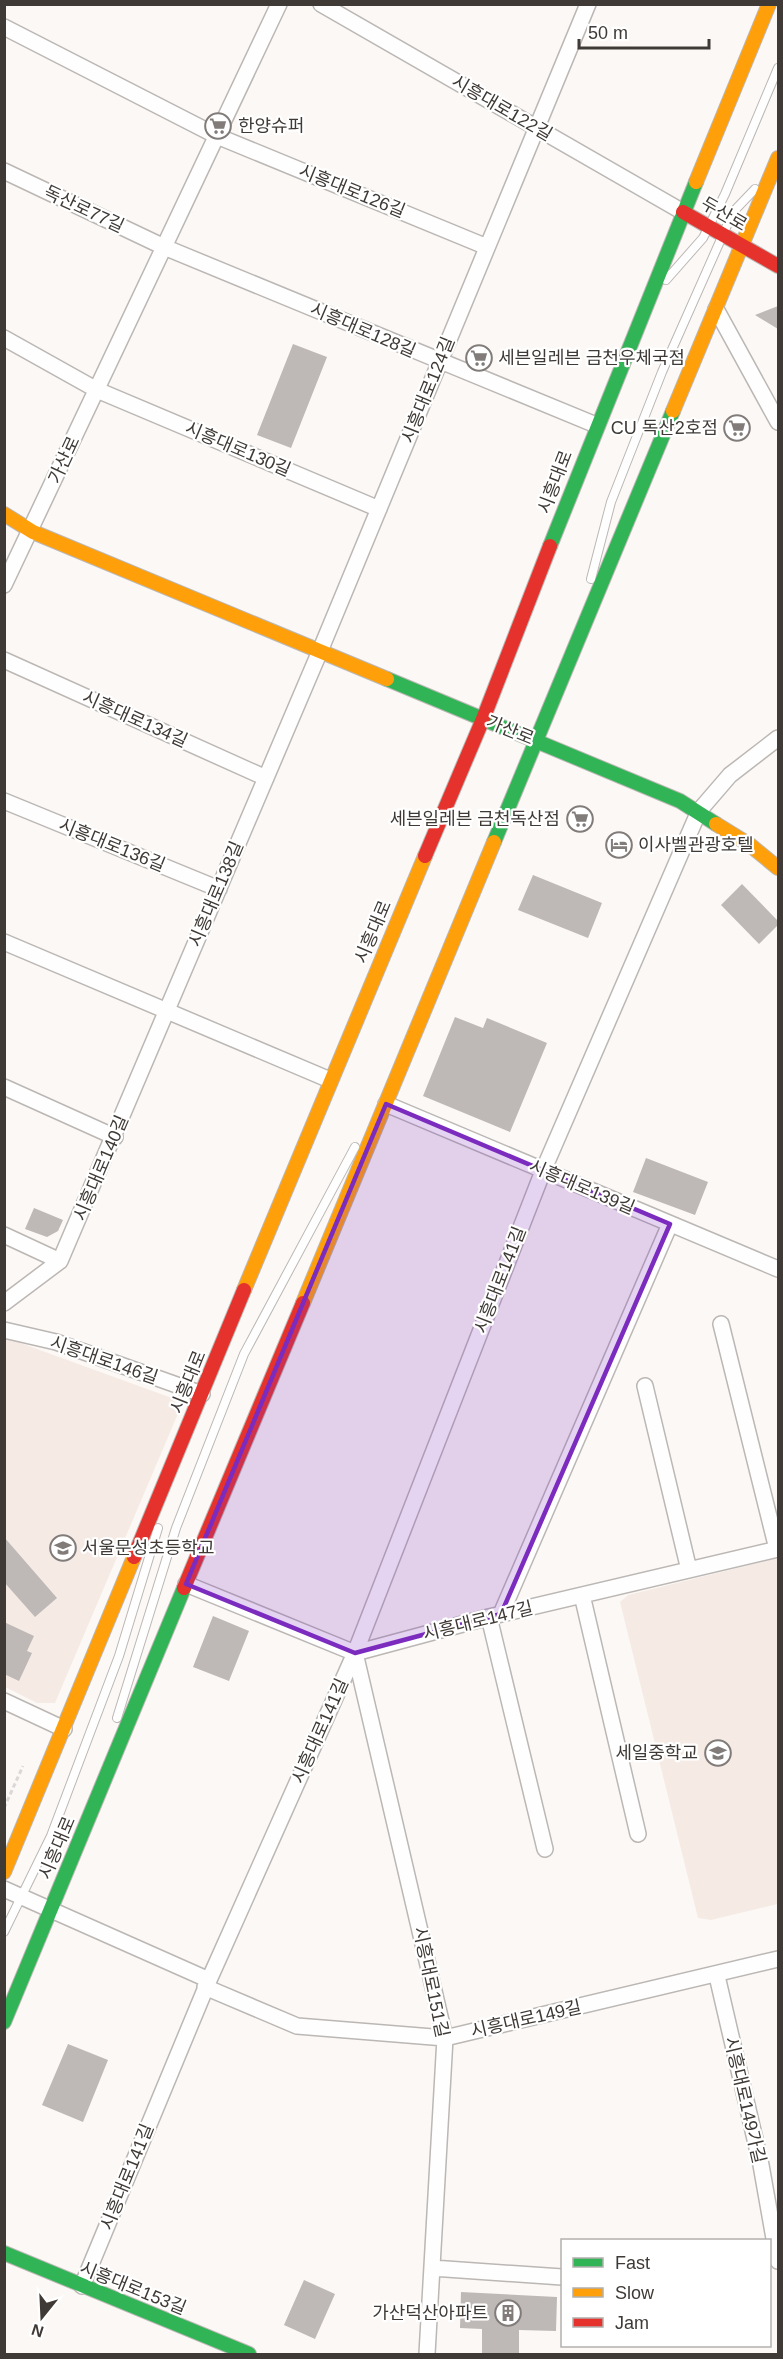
<svg xmlns="http://www.w3.org/2000/svg" width="783" height="2359" font-family="Arial,'Noto Sans KR',sans-serif">
  <rect width="100%" height="100%" fill="#fcf8f5"/>
  <!-- built -->
  <path fill="#f5ebe4" d="M4,1337L172,1398L180,1409L55,1703H37L5,1687Z
    M778,1558V1904L711,1920L698,1918L620,1602L628,1595Z"/>
  <!-- building -->
  <path fill="#beb9b7" d="M778,306V329L755,315Z
    M293,344L327,357L291,448L257,435Z
    M533,875L602,903L588,938L518,910Z
    M742,884L778,921V925L759,944L721,905Z
    M455,1017L483,1028L487,1018L547,1043L510,1132L423,1096Z
    M646,1158L708,1182L695,1215L633,1192Z
    M34,1208L63,1220L58,1231L47,1237L25,1229Z
    M4,1537L57,1598L35,1617L4,1582Z
    M213,1616L249,1631L229,1681L193,1667Z
    M4,1622L34,1636L27,1651L32,1653L19,1681L4,1674Z
    M68,2044L108,2060L83,2122L42,2105Z
    M304,2280L335,2294L315,2339L284,2325Z
    M461,2292L557,2297L556,2331L519,2330V2355H482V2329L460,2328Z"/>
  <g fill="none" stroke-linecap="round" stroke-linejoin="round">
    <!-- lane casing -->
    <g stroke="#bbb7b4" stroke-width="10">
      <path id="lane" d="M666,280L703,238L725,194L778,68
        M591,579L611,502L662,372L733,212L755,189
        M117,1718L176,1528L244,1354L355,1147
        M4,1932L51,1836L119,1656L158,1528"/>
    </g>
    <!-- street casing -->
    <g stroke="#bbb7b4" stroke-width="18">
      <path id="street" d="M321,4L683,212
        M4,27L217,136L487,247
        M4,171L164,247L596,425
        M716,309L778,422
        M4,338L97,390L379,509
        M4,585L279,4
        M4,660L266,778
        M4,801L219,889
        M4,942L330,1080
        M4,1087L115,1137
        M386,1104L778,1269
        M4,1235L60,1261
        M4,1303L60,1261L320,651L588,4
        M721,1324L777,1549
        M4,1330L56,1342L202,1394
        M645,1386L689,1570
        M186,1584L355,1653L489,1617L778,1549
        M582,1595L638,1834
        M501,1614L670,1224
        M489,1617L545,1849
        M355,1653L445,2038L427,2354
        M4,1701L64,1729
        M4,1889L209,1980
        M717,1976L761,2165L778,2261
        M205,1987L297,2026L445,2038L778,1959
        M432,2268L562,2277
        M82,2286L209,1980L355,1653L543,1171L699,811L730,775L778,738"/>
    </g>
    <!-- fast casing -->
    <g stroke="#bbb7b4" stroke-width="16">
      <path id="fast" d="M550,546L696,182
        M387,679L680,801L716,824
        M494,842L673,411
        M4,2022L184,1588
        M4,2253L249,2354"/>
    </g>
    <!-- slow casing -->
    <g stroke="#bbb7b4" stroke-width="16">
      <path id="slow" d="M696,182L769,4
        M673,411L778,158
        M4,514L33,532L387,679
        M716,824L750,845L778,868
        M244,1290L425,856
        M303,1303L494,842
        M4,1872L134,1557"/>
    </g>
    <!-- jam casing -->
    <g stroke="#bbb7b4" stroke-width="16">
      <path id="jam" d="M683,212L778,266
        M425,856L483,719L550,546
        M134,1557L244,1290
        M184,1588L303,1303"/>
    </g>
    <!-- path -->
    <path stroke="#dbd9d8" stroke-width="3" stroke-dasharray="4.5 3" stroke-linecap="butt" d="M4,1808L23,1766"/>
    <!-- lane -->
    <use href="#lane" stroke="#fffefe" stroke-width="8"/>
    <!-- street -->
    <use href="#street" stroke="#fffefe" stroke-width="15"/>
    <!-- fast -->
    <use href="#fast" stroke="#30b455" stroke-width="14"/>
    <!-- slow -->
    <use href="#slow" stroke="#ff9f0a" stroke-width="14"/>
    <!-- jam -->
    <use href="#jam" stroke="#e5322d" stroke-width="14"/>
  </g>
  <!-- marked area -->
  <path fill="#7b2cbf" fill-opacity="0.2" stroke="#7b2cbf" stroke-width="4.5" stroke-linejoin="round" d="M386,1104L670,1224L501,1614L355,1653L186,1584Z"/>
  <!-- icons -->
  <defs>
    <g id="supermarket-ring" transform="scale(1.35)"><circle r="9.5" fill="#fff" stroke="#817c79" stroke-width="1.5"/><path d="M-6-5.5h2.5l.6 2H6L4.5 2H-2.5L-4.4-4H-6ZM-1.5 3.2a1.3 1.3 0 1 0 .1 0ZM3 3.2a1.3 1.3 0 1 0 .1 0Z" fill="#817c79"/></g>
    <g id="hotel-ring" transform="scale(1.35)"><circle r="9.5" fill="#fff" stroke="#817c79" stroke-width="1.5"/><path d="M-6-4.5h1.5V1H6V5H4.5V3h-9V5H-6ZM-4 0a1.8 1.8 0 1 1 3.6 0ZM.5 0V-2.5h3Q6-2.5 6 0Z" fill="#817c79"/></g>
    <g id="school-ring" transform="scale(1.35)"><circle r="9.5" fill="#fff" stroke="#817c79" stroke-width="1.5"/><path d="M0-5L7-2L0 1L-7-2ZM-4 1L0 2.5L4 1V4Q0 6-4 4Z" fill="#817c79"/></g>
    <g id="building-ring" transform="scale(1.35)"><circle r="9.5" fill="#fff" stroke="#817c79" stroke-width="1.5"/><path d="M-4-6H4V6H1V3H-1V6H-4ZM-2.5-4.3h1.7v1.8h-1.7ZM.8-4.3h1.7v1.8H.8ZM-2.5-1h1.7V.8h-1.7ZM.8-1h1.7V.8H.8Z" fill="#817c79"/></g>
  </defs>
  <g fill-rule="evenodd">
    <use href="#supermarket-ring" x="218" y="126"/>
    <use href="#supermarket-ring" x="479" y="358"/>
    <use href="#supermarket-ring" x="737" y="428"/>
    <use href="#supermarket-ring" x="580" y="819"/>
    <use href="#hotel-ring" x="619" y="845"/>
    <use href="#school-ring" x="63" y="1548"/>
    <use href="#school-ring" x="718" y="1753"/>
    <use href="#building-ring" x="508" y="2313"/>
  </g>
  <g text-anchor="middle" dominant-baseline="central" stroke-width="4.5" stroke-linejoin="round" paint-order="stroke">
    <!-- street labels -->
    <g font-size="18" fill="#3f3a36" stroke="#fff">
      <text transform="translate(502 108) rotate(30)">시흥대로122길</text>
      <text transform="translate(352 191) rotate(22)">시흥대로126길</text>
      <text transform="translate(84 209) rotate(25)">독산로77길</text>
      <text transform="translate(724 214) rotate(30)">두산로</text>
      <text transform="translate(363 330) rotate(23)">시흥대로128길</text>
      <text transform="translate(428 390) rotate(-68)">시흥대로124길</text>
      <text transform="translate(238 449) rotate(23)">시흥대로130길</text>
      <text transform="translate(64 460) rotate(-65)">가산로</text>
      <text transform="translate(555 482) rotate(-69)">시흥대로</text>
      <text transform="translate(135 719) rotate(24)">시흥대로134길</text>
      <text transform="translate(510 730) rotate(22)">가산로</text>
      <text transform="translate(112 845) rotate(22)">시흥대로136길</text>
      <text transform="translate(216 894) rotate(-67)">시흥대로138길</text>
      <text transform="translate(373 932) rotate(-67)">시흥대로</text>
      <text transform="translate(101 1168) rotate(-67)">시흥대로140길</text>
      <text transform="translate(582 1187) rotate(23)">시흥대로139길</text>
      <text transform="translate(500 1280) rotate(-69)">시흥대로141길</text>
      <text transform="translate(104 1360) rotate(19)">시흥대로146길</text>
      <text transform="translate(188 1382) rotate(-68)">시흥대로</text>
      <text transform="translate(478 1621) rotate(-14)">시흥대로147길</text>
      <text transform="translate(320 1731) rotate(-66)">시흥대로141길</text>
      <text transform="translate(57 1848) rotate(-67)">시흥대로</text>
      <text transform="translate(431 1982) rotate(78)">시흥대로151길</text>
      <text transform="translate(526 2019) rotate(-13)">시흥대로149길</text>
      <text transform="translate(745 2100) rotate(77)">시흥대로149가길</text>
      <text transform="translate(127 2177) rotate(-68)">시흥대로141길</text>
      <text transform="translate(133 2288) rotate(22)">시흥대로153길</text>
    </g>
    <!-- poi labels -->
    <g font-size="18" fill="#3f3a36" stroke="#fff" text-anchor="start">
      <text x="238" y="126">한양슈퍼</text>
      <text x="498" y="358">세븐일레븐 금천우체국점</text>
      <text x="718" y="428" text-anchor="end">CU 독산2호점</text>
      <text x="560" y="819" text-anchor="end">세븐일레븐 금천독산점</text>
      <text x="638" y="845">이사벨관광호텔</text>
      <text x="82" y="1548">서울문성초등학교</text>
      <text x="698" y="1753" text-anchor="end">세일중학교</text>
      <text x="488" y="2313" text-anchor="end">가산덕산아파트</text>
    </g>
  </g>
  <!-- border -->
  <rect width="783" height="2359" fill="none" stroke="#3f3a36" stroke-width="12"/>
  <!-- legend -->
  <rect x="561" y="2239" width="210" height="108" fill="#ffffff" stroke="#b2b0af" stroke-width="1.5"/>
  <rect x="573" y="2258" width="30" height="9" fill="#30b455" stroke="#b2b0af" stroke-width="1.5"/>
  <text x="615" y="2269" font-size="18" fill="#3f3a36">Fast</text>
  <rect x="573" y="2288" width="30" height="9" fill="#ff9f0a" stroke="#b2b0af" stroke-width="1.5"/>
  <text x="615" y="2299" font-size="18" fill="#3f3a36">Slow</text>
  <rect x="573" y="2318" width="30" height="9" fill="#e5322d" stroke="#b2b0af" stroke-width="1.5"/>
  <text x="615" y="2329" font-size="18" fill="#3f3a36">Jam</text>
  <!-- north arrow -->
  <g transform="translate(42 2317) rotate(198)" stroke="#ffffff" stroke-width="4.5" paint-order="stroke">
  <path d="M0-4.5L10 22L0 15L-10 22Z" fill="#3f3a36"/>
  <text y="-9" font-size="16" font-weight="bold" text-anchor="middle" fill="#3f3a36">N</text>
  </g>
  <!-- scale -->
  <path d="M579 39v9h130v-9" fill="none" stroke="#3f3a36" stroke-width="3"/>
  <text x="588" y="39" font-size="18" fill="#3f3a36" stroke="#ffffff" stroke-width="4.5" paint-order="stroke">50 m</text>
</svg>
